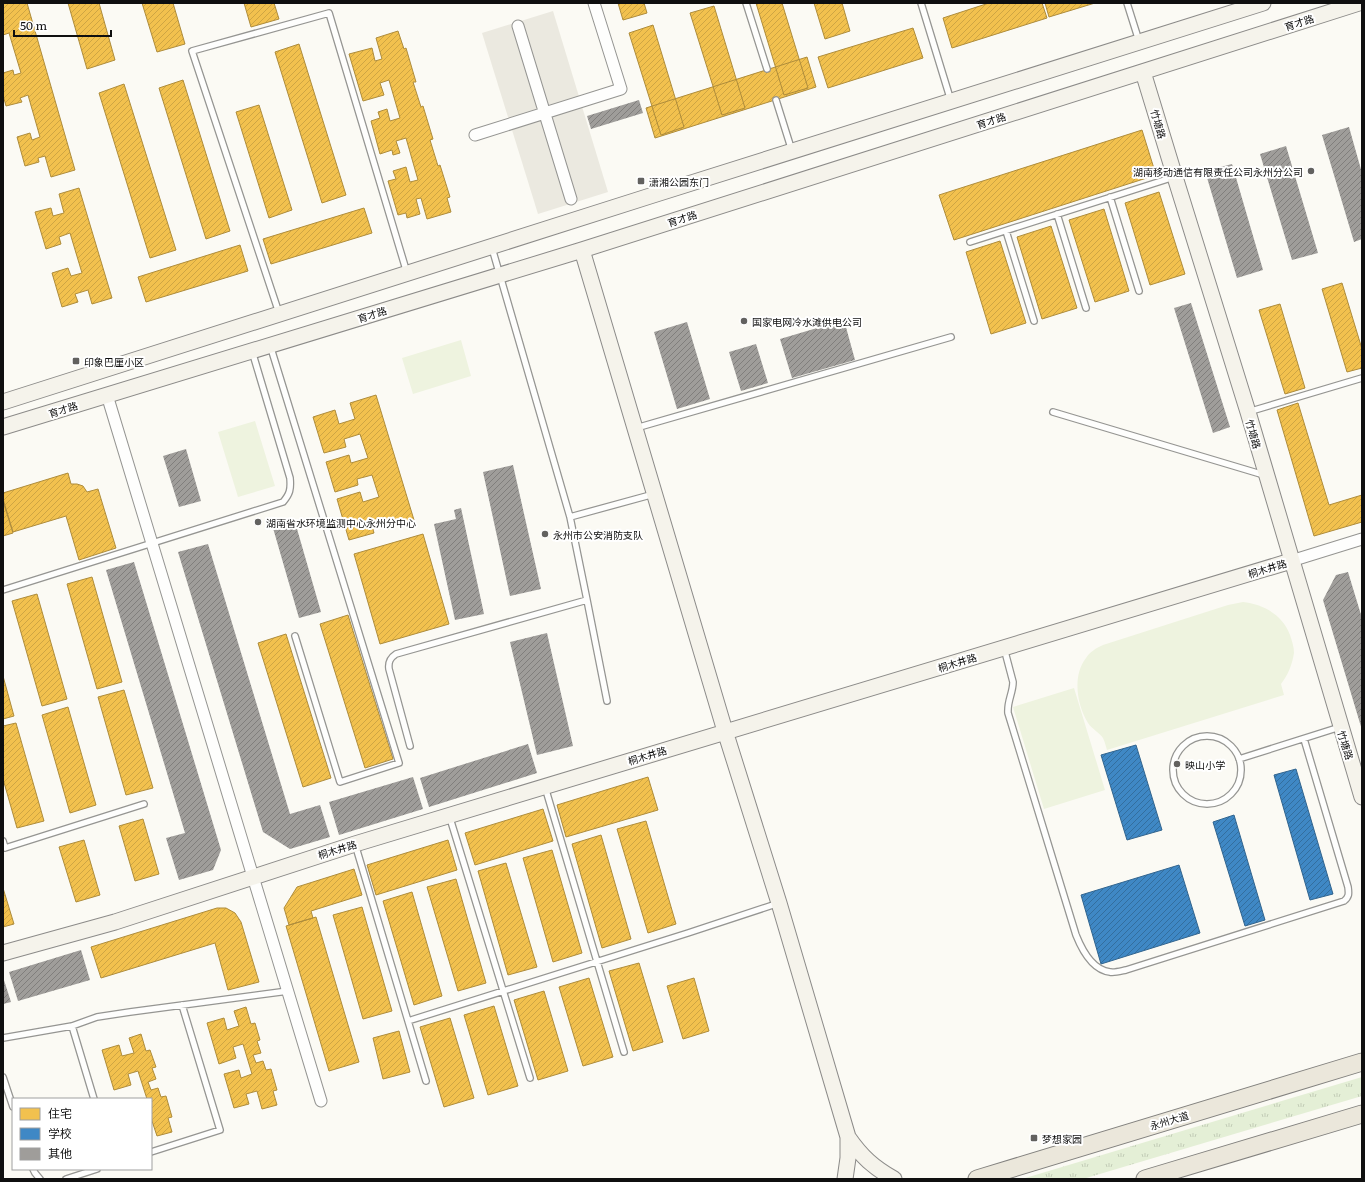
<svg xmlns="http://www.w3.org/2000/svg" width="1365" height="1182" font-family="Literata,'Noto Sans SC',serif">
  <defs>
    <pattern id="grass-tufts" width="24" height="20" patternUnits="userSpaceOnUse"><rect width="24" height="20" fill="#e4efd6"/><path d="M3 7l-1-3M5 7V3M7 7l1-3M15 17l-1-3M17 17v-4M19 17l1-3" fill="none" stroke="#c2ccb6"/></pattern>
    <pattern id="homes-hatch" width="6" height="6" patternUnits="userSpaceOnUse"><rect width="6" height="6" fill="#f2c14e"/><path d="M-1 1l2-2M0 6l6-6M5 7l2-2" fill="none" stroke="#cea543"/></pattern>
    <pattern id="schools-hatch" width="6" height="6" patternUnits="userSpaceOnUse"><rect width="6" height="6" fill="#3f88c5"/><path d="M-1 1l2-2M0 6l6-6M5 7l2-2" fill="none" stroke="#336e9e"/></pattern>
    <pattern id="building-hatch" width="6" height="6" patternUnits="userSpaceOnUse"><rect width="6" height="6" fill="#9f9d9a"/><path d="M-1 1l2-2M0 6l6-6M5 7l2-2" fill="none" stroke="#807e7c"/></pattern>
  </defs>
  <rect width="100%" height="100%" fill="#fbfaf4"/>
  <!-- grass -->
  <path fill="url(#grass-tufts)" d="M1362,1077V1096L1083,1179H1022Z"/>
  <!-- pitch -->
  <path fill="#eef3df" d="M461,340L471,376L413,394L402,358Z
    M255,421L275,486L238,497L218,432Z
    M1243,602C1263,604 1283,615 1290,635C1292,641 1294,647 1294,653C1292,665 1288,675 1281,684L1284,695L1107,750C1106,747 1105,742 1103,738C1100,733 1092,729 1088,723C1077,705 1072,676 1086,658C1090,652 1096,648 1103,645L1228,605Z
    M1074,688L1105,790L1044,809L1013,707Z"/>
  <!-- plaza -->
  <path fill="#ebe9e0" d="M553,11L608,192L538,214L482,33Z"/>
  <!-- homes -->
  <path fill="url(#homes-hatch)" stroke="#ae8c3b" d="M3,3H27L75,170L51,177L45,156L38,158L39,162L25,166L17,137L30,133L32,140L40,137L28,95L20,98L22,102L6,106L3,95V73L13,70L14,75L21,73L9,33L3,35Z
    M68,3H99L115,60L87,69Z
    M142,3H173L185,44L157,52Z
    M244,3H274L279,19L251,27Z
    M618,3H644L647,13L623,20Z
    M756,3H782L808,88L784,95Z
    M814,3H842L850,31L825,39Z
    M989,3H1042L1047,18L952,48L943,18Z
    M1045,3H1095L1049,17Z
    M714,6L745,108L722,115L690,13Z
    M653,25L684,127L661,135L629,33Z
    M913,28L923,58L828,88L818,57Z
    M398,31L404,49L406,48L416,82H413L421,107L423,106L433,139L430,140L438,166L440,165L450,197L447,198L451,212L427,219L421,198L416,199L420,214L407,218L406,213L398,215L388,181L396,179L393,171L406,167L410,182L418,180L406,138L396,141L400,153L393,155L392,150L380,154L371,121L380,118L378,112L387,109L390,121L400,118L389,80L380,83L384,95L363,101L349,54L372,48L375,61L382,59L376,38Z
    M299,44L346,195L322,203L275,52Z
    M807,57L816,87L655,138L646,108Z
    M183,80L230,231L206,239L159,88Z
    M124,84L176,250L150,258L99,93Z
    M259,105L292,210L269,218L236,112Z
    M1142,130L1156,175L954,240L939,195Z
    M79,188L112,298L92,304L88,290L75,294L78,302L62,307L52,273L68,268L71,276L82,273L70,233L59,237L61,244L46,249L35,212L51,208L53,216L64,213L59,194Z
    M1159,192L1185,274L1150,285L1125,203Z
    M364,208L372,233L271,264L263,239Z
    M1104,209L1129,291L1095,302L1069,220Z
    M1051,226L1077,308L1042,319L1017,237Z
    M1000,241L1026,323L991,334L966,252Z
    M240,245L248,271L146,302L138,277Z
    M1342,283L1362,349V368L1347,372L1322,289Z
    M1280,304L1305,388L1285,394L1259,310Z
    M376,395L414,520L388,529L384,518L371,522L374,533L349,540L337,499L360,492L363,502L379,497L372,475L357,479L358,485L335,492L326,462L349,455L351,463L368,458L360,434L344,439L346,447L324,453L313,417L335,410L339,424L355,419L350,403Z
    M1298,403L1329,505L1362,495V522L1314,536L1277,410Z
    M68,473L71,484H77L83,486L87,492L98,489L116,548L79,560L66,516L13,532L3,499V493Z
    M3,501L13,533L3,536Z
    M423,534L449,624L380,644L354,554Z
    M92,577L122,682L97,689L67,584Z
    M37,594L67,699L42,706L12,601Z
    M348,615L393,759L365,768L320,624Z
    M286,634L331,778L303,787L258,643Z
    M3,676L14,716L3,719Z
    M124,690L153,788L126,795L98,697Z
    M68,707L96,805L70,813L42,715Z
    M16,723L44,821L17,828L3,779V726Z
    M648,777L658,810L566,837L557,805Z
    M543,809L553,841L475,865L465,833Z
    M143,819L159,874L135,881L119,826Z
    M646,821L676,924L648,933L617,829Z
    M601,835L631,939L602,948L572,844Z
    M84,840L100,895L76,902L59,847Z
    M448,840L457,870L376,895L367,865Z
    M552,850L582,953L553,962L523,858Z
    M506,863L537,967L508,975L478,871Z
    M354,869L362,895L311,911L313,918L289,925L284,908L297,887Z
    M456,879L486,983L458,991L427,887Z
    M3,888L14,924L3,927Z
    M412,892L442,996L414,1005L383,901Z
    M362,907L392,1011L363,1019L333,915Z
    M217,908H226L235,913L241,922L259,982L228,990L215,943L101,978L91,947Z
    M316,917L359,1062L329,1071L286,926Z
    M639,963L663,1042L633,1051L609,971Z
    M589,978L613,1057L583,1066L559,987Z
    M694,978L709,1031L683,1039L667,986Z
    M544,991L568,1071L538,1080L514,1000Z
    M494,1006L518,1086L488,1095L464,1015Z
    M246,1007L251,1024L255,1023L260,1040L257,1041L261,1053L253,1055L256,1063L263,1061L266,1070L271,1069L277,1090L273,1091L277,1105L262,1109L257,1091L246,1094L249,1104L234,1108L224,1074L239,1070L241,1078L252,1074L243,1044L233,1047L236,1058L219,1064L207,1023L224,1018L227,1030L239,1026L234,1011Z
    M450,1018L474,1098L444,1107L420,1027Z
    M399,1031L410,1072L383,1079L373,1038Z
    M141,1034L146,1051L150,1050L156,1067L152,1068L156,1079L148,1082L151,1090L158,1088L161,1097L166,1096L172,1117L168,1118L172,1132L157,1136L151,1118V1099H147L138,1071L128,1074L131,1085L114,1090L102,1050L119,1045L122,1056L134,1053L129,1038Z"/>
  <!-- schools -->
  <path fill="url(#schools-hatch)" stroke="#31648e" d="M1136,745L1162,830L1127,840L1101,755Z
    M1296,769L1333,894L1310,900L1274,775Z
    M1234,815L1265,920L1245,926L1213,822Z
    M1179,865L1200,933L1101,964L1081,895Z"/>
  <!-- building -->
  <path fill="url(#building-hatch)" d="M639,100L643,113L591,129L587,116Z
    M1349,127L1362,173V239L1354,242L1322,135Z
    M1286,146L1318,253L1292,260L1260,154Z
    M1232,164L1263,270L1237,278L1205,171Z
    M1191,303L1230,427L1213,433L1174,308Z
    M844,320L855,360L792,378L780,339Z
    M687,322L710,399L677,409L654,332Z
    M756,344L768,383L741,391L729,352Z
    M186,449L201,501L179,507L163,456Z
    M513,465L541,589L510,596L483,472Z
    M461,508L484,614L455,620L434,524L456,519L454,510Z
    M295,522L321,612L299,618L273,528Z
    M208,544L290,814L320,805L330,837L290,849L263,832L178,552Z
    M134,562L221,850L213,870L179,880L166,838L185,833L106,570Z
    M1348,572L1362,618V730L1323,600L1336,575Z
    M547,633L573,746L537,755L510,642Z
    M528,744L537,773L429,807L420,778Z
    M413,777L423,809L339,835L329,802Z
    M81,950L90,980L18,1001L9,972Z
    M3,977L11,1002L3,1004Z"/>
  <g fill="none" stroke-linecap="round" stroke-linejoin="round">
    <!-- lane casing -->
    <g stroke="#959592" stroke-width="8">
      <path id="lane" d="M746,3L767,69
        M921,3L951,101
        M1127,3L1139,41
        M776,100L792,151
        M1110,197L1139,291
        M1057,214L1086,308
        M1006,231L1034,321
        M970,242L1174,177
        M279,313L192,51L329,13L407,273
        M270,345L399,763L340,782L295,636
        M1053,412L1264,475
        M1248,412L1362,378
        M636,428L951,337
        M570,517L654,494
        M3,590L283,502C290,494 291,489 290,478L252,351
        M587,600L607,701
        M1004,648L1013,682C1013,693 1007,701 1008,713L1076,935C1082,950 1092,970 1110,972C1114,973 1121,971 1126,970L1344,901C1349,897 1349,894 1348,887L1304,739
        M1173 770a34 34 0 1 1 68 0a34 34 0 1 1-68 0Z
        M410,746L389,669C388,662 390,658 396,654L587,600L570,517L492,248
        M1239,759L1340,727
        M545,787L624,1052
        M449,815L530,1078
        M3,841L5,848L144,804
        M355,844L426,1081
        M408,1021L688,933L779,903
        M72,1026L94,1099
        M3,1038L72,1026L97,1017L130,1012L288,991
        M3,1077L13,1107
        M151,1152L220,1130L182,1005
        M33,1169L35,1173L40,1179
        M66,1179L97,1169"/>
    </g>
    <!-- street casing -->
    <g stroke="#959592" stroke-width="13">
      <path id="street" d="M518,26L571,199
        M475,135L621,89L594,3
        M107,395L321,1101
        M1291,561L1362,539"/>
    </g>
    <!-- secondary casing -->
    <g stroke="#8c8b89" stroke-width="17">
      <path id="secondary" d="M1143,72L1175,177L1248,412L1362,797
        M582,250L725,731L779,903L848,1137V1158L845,1179
        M3,402L650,196L1263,3
        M3,427L582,250L1359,3
        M3,953L115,922L355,844L1291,561
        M848,1137C862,1157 873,1167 894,1179"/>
    </g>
    <!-- primary casing -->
    <g stroke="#83827f" stroke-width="19">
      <path id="primary" d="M977,1179L1362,1062
        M1145,1179L1362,1114"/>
    </g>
    <!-- lane -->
    <use href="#lane" stroke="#fefefd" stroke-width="5.5"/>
    <!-- street -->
    <use href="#street" stroke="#fefefd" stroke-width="11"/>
    <!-- secondary -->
    <use href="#secondary" stroke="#f5f3eb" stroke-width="15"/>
    <!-- primary -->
    <use href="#primary" stroke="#ebe7db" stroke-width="17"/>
  </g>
  <!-- markers -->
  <g fill="#62615f" stroke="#fff" stroke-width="1.5">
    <circle cx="1311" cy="171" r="4"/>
    <rect x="637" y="177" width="8" height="8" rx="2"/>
    <circle cx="744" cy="321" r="4"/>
    <rect x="72" y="357" width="8" height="8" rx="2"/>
    <circle cx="258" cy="522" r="4"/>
    <circle cx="545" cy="534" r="4"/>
    <circle cx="1177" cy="764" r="4"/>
    <rect x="1030" y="1134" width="8" height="8" rx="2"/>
  </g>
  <g text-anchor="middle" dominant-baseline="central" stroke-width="4" stroke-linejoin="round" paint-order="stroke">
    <!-- street labels -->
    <g font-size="10" fill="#0f0f0f" stroke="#fff">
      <text transform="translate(1299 22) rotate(-18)">育才路</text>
      <text transform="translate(991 120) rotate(-18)">育才路</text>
      <text transform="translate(1159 124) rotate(74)">竹塘路</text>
      <text transform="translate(682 218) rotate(-18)">育才路</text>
      <text transform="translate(372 314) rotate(-17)">育才路</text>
      <text transform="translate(63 409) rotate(-17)">育才路</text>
      <text transform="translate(1254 434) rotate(74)">竹塘路</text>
      <text transform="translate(1267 568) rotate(-17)">桐木井路</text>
      <text transform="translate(957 662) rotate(-17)">桐木井路</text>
      <text transform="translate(1346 745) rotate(73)">竹塘路</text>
      <text transform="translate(647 755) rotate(-17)">桐木井路</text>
      <text transform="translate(337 849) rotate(-17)">桐木井路</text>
      <text transform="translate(1169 1120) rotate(-17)">永州大道</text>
    </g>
    <!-- poi labels -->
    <g font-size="10" fill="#0f0f0f" stroke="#fff" text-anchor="start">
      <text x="1303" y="171" text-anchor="end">湖南移动通信有限责任公司永州分公司</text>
      <text x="649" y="181">潇湘公园东门</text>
      <text x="752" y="321">国家电网冷水滩供电公司</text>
      <text x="84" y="361">印象巴厘小区</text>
      <text x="266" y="522">湖南省水环境监测中心永州分中心</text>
      <text x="553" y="534">永州市公安消防支队</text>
      <text x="1185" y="764">映山小学</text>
      <text x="1042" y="1138">梦想家园</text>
    </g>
  </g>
  <!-- border -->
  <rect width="1365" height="1182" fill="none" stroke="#0f0f0f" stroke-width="8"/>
  <!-- legend -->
  <rect x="12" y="1098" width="140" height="72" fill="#ffffff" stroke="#9f9f9f"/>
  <rect x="20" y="1108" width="20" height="12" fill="#f2c14e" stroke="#9f9f9f"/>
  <text x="48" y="1118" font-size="12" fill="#0f0f0f">住宅</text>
  <rect x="20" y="1128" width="20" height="12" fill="#3f88c5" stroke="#9f9f9f"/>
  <text x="48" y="1138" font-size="12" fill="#0f0f0f">学校</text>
  <rect x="20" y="1148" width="20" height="12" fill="#9f9d9a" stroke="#9f9f9f"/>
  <text x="48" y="1158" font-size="12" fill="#0f0f0f">其他</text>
  <!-- scale -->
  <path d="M14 30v6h97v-6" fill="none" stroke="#0f0f0f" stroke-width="2"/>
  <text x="20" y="30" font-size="12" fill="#0f0f0f" stroke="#ffffff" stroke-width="3" paint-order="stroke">50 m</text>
</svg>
